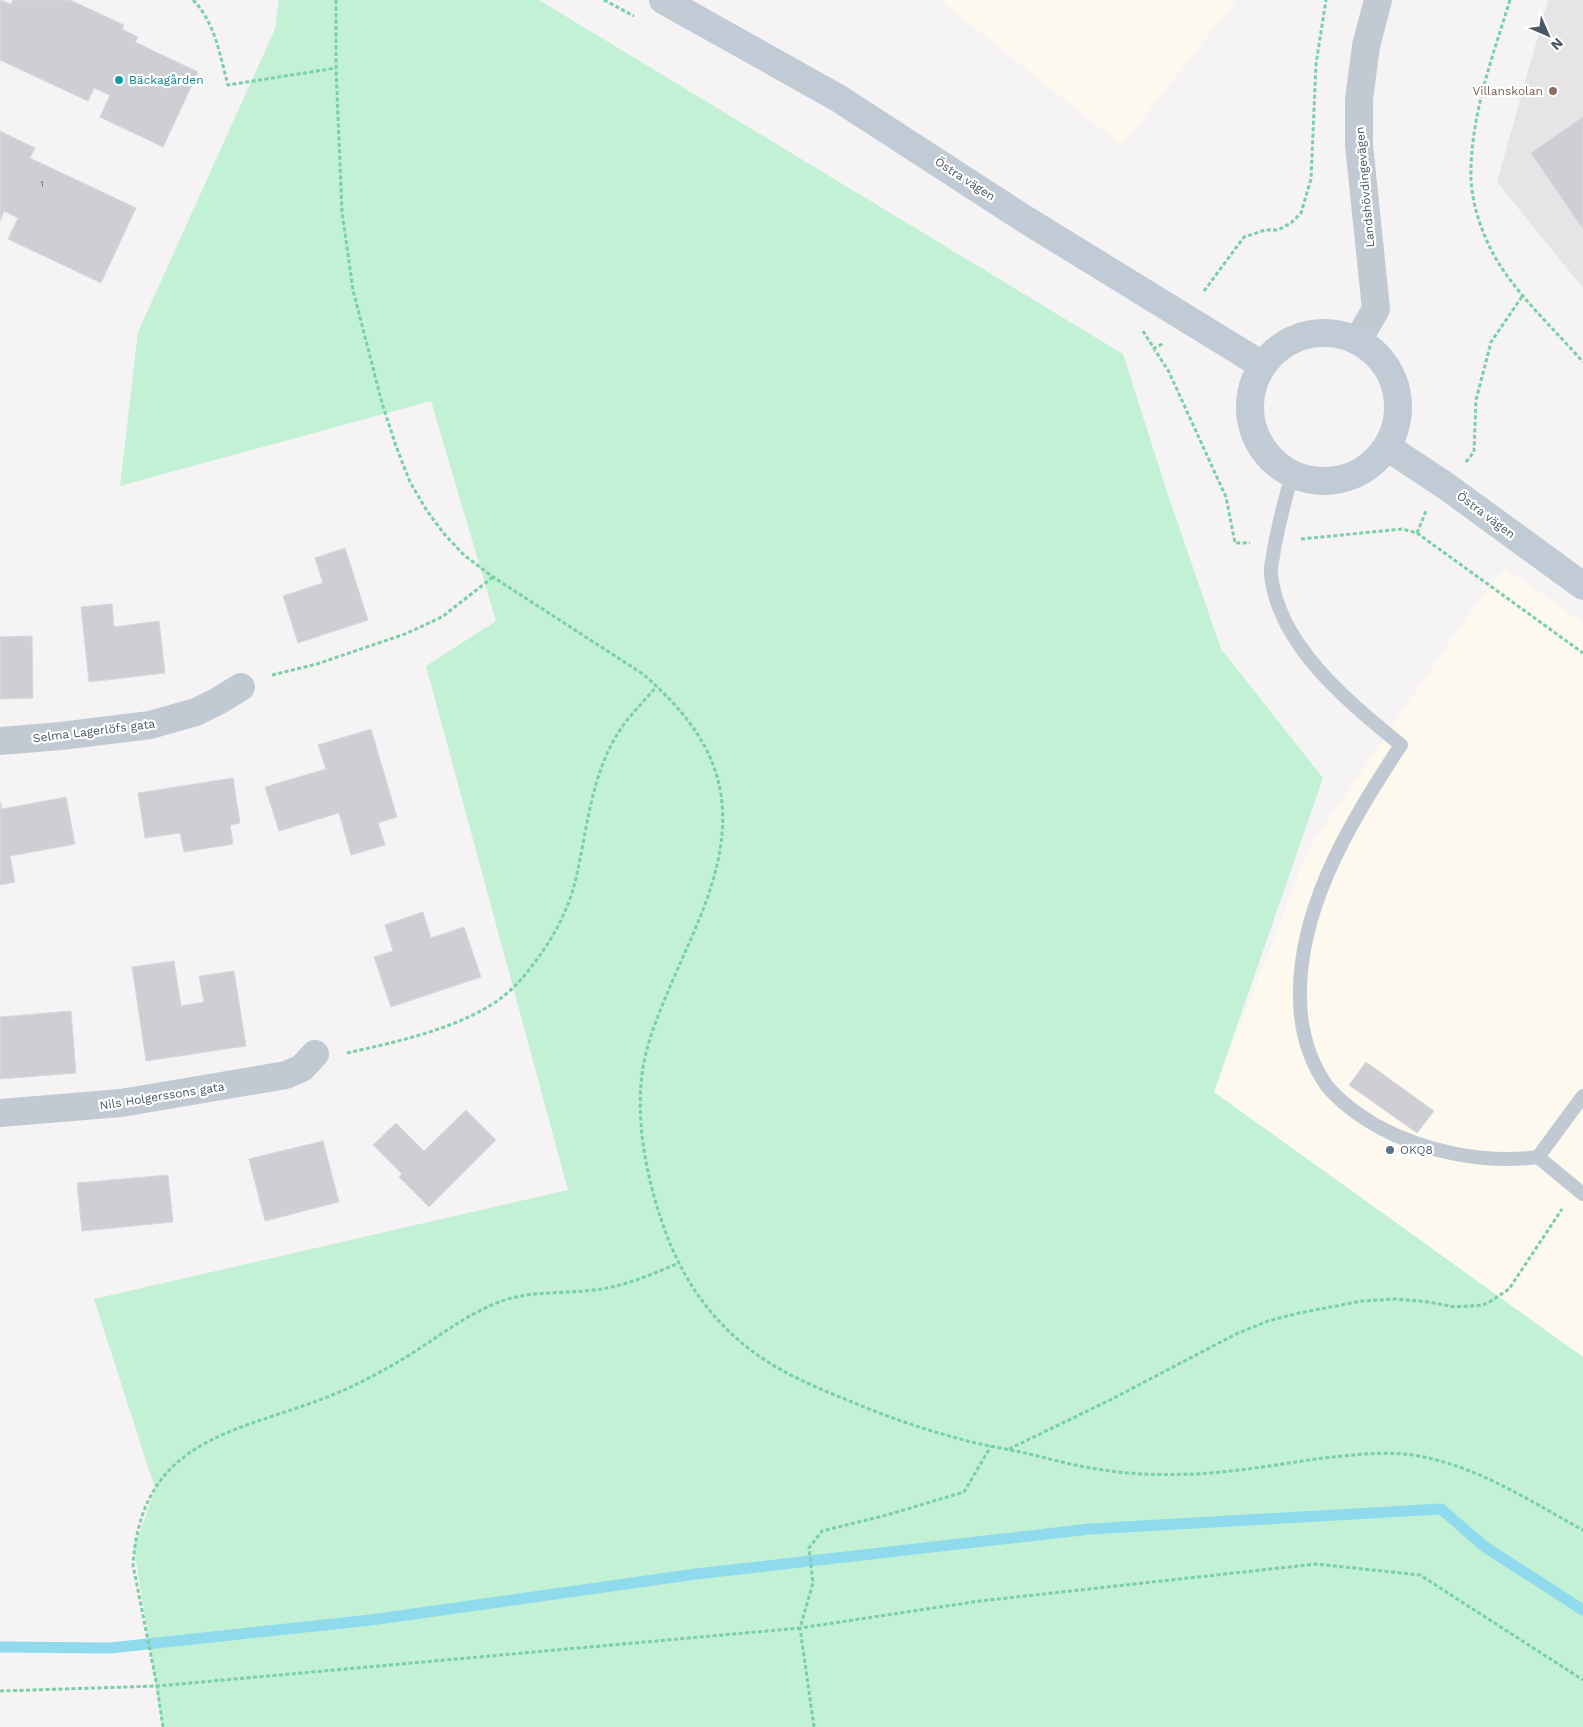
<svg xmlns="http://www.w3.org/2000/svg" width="1583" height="1727" font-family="'Work Sans',sans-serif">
  <rect width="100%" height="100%" fill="#f5f3f3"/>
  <!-- commercial -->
  <path fill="#fdf9ef" d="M939,0H1236L1122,145Z
    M1505,568L1583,623V1357L1214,1092L1308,850L1458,629Z"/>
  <!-- education -->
  <path fill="#e6e4e5" d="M1548,0H1583V288L1497,182Z"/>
  <!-- green -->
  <path fill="#c3f1d5" d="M279,0H539L1123,354L1167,492L1221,649L1323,778L1214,1092L1583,1357V1727H162L134,1548L155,1489L94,1299L568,1190L426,666L496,621L431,401L120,486L138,332L275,29Z"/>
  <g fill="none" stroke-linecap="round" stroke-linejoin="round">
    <!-- stream -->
    <path stroke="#90daee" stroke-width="11" d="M0,1647L110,1648L371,1620L696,1574L1090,1529L1441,1509L1485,1547L1583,1610"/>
  </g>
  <!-- building -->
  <path fill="#cdcfd5" stroke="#d7d9de" d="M0,0L11,4L13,0H70L124,25L122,29L138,37L135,42L198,72L163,147L100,117L110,95L94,88L88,101L0,60Z
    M1583,117V229L1531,153Z
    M0,131L35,148L30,158L136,208L101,283L8,239L18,218L4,211L0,221Z
    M345,548L368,620L298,643L283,596L323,583L315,558Z
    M112,604L114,627L159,621L165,673L89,682L81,607Z
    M32,636L33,698L0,699V637Z
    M371,729L397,817L378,823L385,845L351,855L339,813L279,831L265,787L326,769L318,745Z
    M233,778L240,823L230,825L233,844L184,852L180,833L145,838L138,793Z
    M66,797L75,844L10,856L15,882L0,885V802L2,809Z
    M423,912L431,938L464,927L481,977L391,1007L374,957L393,951L385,925Z
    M174,961L181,1006L204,1002L199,976L234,971L246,1046L146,1061L132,967Z
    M71,1011L76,1073L0,1079V1017Z
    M1366,1062L1434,1111L1417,1133L1349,1085Z
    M466,1110L496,1140L429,1207L399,1177L402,1174L373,1145L396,1123L424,1151Z
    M323,1141L339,1202L265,1221L249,1159Z
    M168,1175L173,1222L82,1231L77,1183Z"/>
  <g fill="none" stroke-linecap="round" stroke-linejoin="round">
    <!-- path -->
    <path stroke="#7ad0a6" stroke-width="3" stroke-dasharray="4 2.5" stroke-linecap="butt" d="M193,0C215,22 220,56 228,85L336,68
      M336,0V68L342,212L353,290L382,403L396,446L410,482L427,511L445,535L464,555L493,577L643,674C720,741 741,802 707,899C697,927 684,954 672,982C660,1011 646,1042 642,1074C636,1122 646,1174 661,1219C678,1272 707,1317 752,1351C780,1372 812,1386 845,1399C880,1414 916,1427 953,1437C976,1444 1001,1448 1025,1453C1051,1459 1078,1467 1104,1470C1134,1475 1164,1475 1194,1474C1237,1472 1280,1464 1323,1458C1353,1455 1383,1451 1413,1455C1476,1465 1528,1500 1583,1530
      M604,0L634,16
      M1510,0C1493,55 1472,112 1471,170C1470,200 1481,232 1495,257C1516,294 1555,330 1583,362
      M1204,291L1244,237L1265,230H1278L1291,223L1301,213L1311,179L1316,64L1326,0
      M1143,331L1169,372L1226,497L1235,543H1250
      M1153,349L1164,343
      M1466,462L1474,452L1476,400L1491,342L1523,295
      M1417,533L1583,653
      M1301,539L1402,529L1417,533L1426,511
      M272,675L317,664L405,634L442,617L493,577
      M347,1053C396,1042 467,1027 506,994C521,982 532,966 543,951C558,929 570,904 576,878C587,830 591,776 618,733C629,716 644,701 657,686
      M1009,1449L1112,1399L1236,1334L1268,1321L1299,1313L1362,1301L1396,1299L1429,1302L1455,1307L1483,1305L1491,1301L1509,1289L1562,1209
      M0,1691L157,1686L800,1628L813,1583L809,1548L822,1531L887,1515L964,1492L991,1446
      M163,1727L157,1686L133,1565C142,1425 256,1433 355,1385C375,1375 396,1364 414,1352C442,1334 468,1314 499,1302C533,1289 572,1295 607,1288C632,1283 655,1273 679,1263
      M814,1727L800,1628L980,1601L1316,1564L1420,1575L1583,1680"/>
    <!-- lane -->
    <path stroke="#c1cad2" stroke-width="14" d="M1292,474C1285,501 1277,528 1273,556C1272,562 1270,569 1271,574C1278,646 1350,703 1401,745C1349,824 1291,918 1301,1016C1304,1041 1312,1065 1327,1086C1340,1102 1360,1116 1377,1126C1424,1152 1485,1164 1538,1157L1583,1096
      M1538,1157L1583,1194"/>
    <!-- street -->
    <path stroke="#c1cad2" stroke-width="28" d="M1358,340L1376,309L1359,145V99L1366,46L1378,0
      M0,741L61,736L150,725L196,712L218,701L241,687
      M0,1113L121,1103L286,1075L302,1068L315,1054"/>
    <!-- secondary -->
    <path stroke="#c1cbd6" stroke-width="28" d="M663,0L838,98L1023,218L1262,365
      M1250 407a74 74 0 1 1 148 0a74 74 0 1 1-148 0Z
      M1387,447L1446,486L1583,586"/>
  </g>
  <!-- markers -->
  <circle fill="#0f9aa8" stroke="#fff" stroke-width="2" cx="119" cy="80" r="5"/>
  <circle fill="#8d6e63" stroke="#fff" stroke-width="2" cx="1553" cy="91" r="5"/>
  <circle fill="#5c6f8a" stroke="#fff" stroke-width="2" cx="1390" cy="1150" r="5"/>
  <g text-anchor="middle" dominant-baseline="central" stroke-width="4.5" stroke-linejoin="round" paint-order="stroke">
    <!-- number labels -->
    <g font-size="10" fill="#6b747e">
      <text x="42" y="183">1</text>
    </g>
    <!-- culture labels -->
    <g font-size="12" fill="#0d838f" stroke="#fff" text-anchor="start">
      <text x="129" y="80">Bäckagården</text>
    </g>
    <!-- education labels -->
    <g font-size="12" fill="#785e54" stroke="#fff" text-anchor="end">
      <text x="1543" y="91">Villanskolan</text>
    </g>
    <!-- street labels -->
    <g font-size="12" fill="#4a5661" stroke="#fff">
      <text transform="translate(965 179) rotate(33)">Östra vägen</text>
      <text transform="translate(1365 187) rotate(-95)">Landshövdingevägen</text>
      <text transform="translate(1486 515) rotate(37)">Östra vägen</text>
      <text transform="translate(94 731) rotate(-7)">Selma Lagerlöfs gata</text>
      <text transform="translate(162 1096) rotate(-9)">Nils Holgerssons gata</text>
    </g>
    <!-- service labels -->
    <g font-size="12" fill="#4e5e75" stroke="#fff" text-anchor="start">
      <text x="1400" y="1150">OKQ8</text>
    </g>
  </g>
  <!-- north arrow -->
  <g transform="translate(1548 35) rotate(135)" stroke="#ffffff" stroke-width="4" paint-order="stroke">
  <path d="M0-4L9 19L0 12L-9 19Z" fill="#4a5661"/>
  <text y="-8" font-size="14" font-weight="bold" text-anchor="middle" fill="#4a5661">N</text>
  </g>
</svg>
